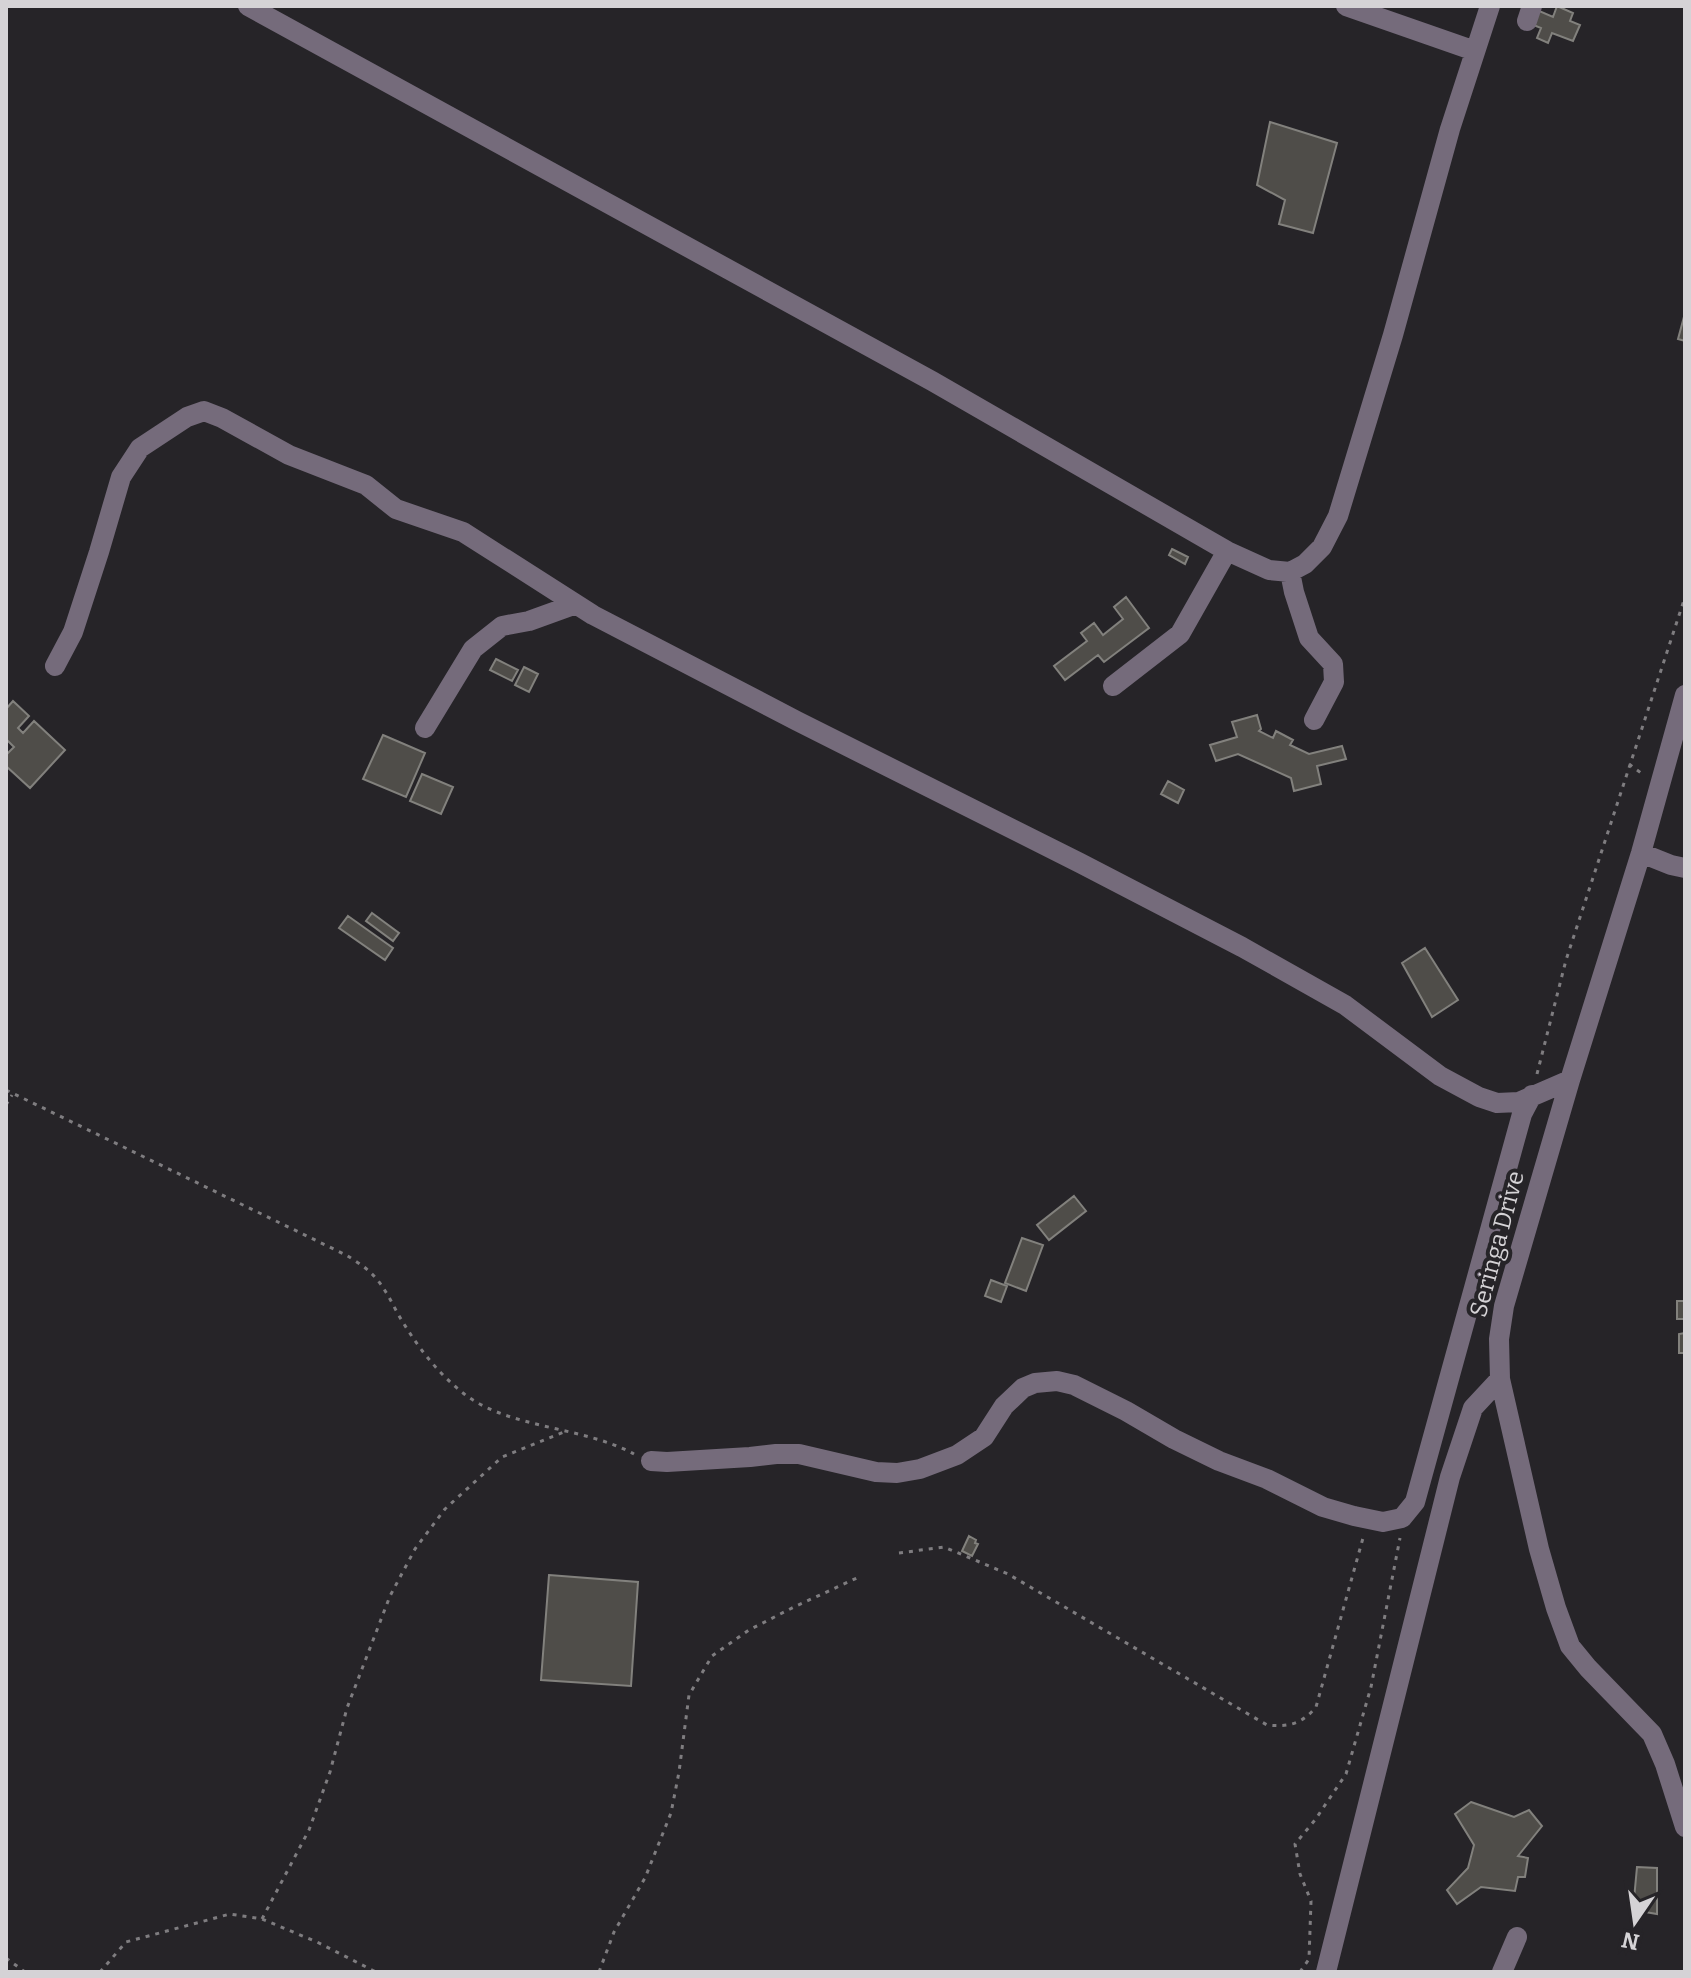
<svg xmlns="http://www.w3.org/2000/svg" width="1691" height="1978" font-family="Bitter,serif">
  <rect width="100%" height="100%" fill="#262428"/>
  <!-- building -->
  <path fill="#4f4d49" stroke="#82817d" stroke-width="2" d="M1557,6L1573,13L1570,21L1580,25L1573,41L1552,33L1548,43L1537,38L1541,28L1531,24L1537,10L1553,17Z
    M1270,122L1337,143L1313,233L1279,224L1285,200L1257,185Z
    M1685,313V341L1678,339Z
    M1172,549L1188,557L1185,564L1169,555Z
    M1126,597L1149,628L1104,662L1098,655L1065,680L1054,666L1087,641L1081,633L1094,623L1103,635L1123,619L1114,607Z
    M496,659L518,670L512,681L490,670Z
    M524,667L538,674L529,692L515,685Z
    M13,701L29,716L18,728L23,733L34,721L65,750L30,788L6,766V755L14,747L6,739V709Z
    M1257,715L1261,729L1259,731L1273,738L1276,731L1293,740L1290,745L1309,754L1342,746L1346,759L1317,766L1321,784L1294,791L1291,778L1238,754L1216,761L1210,745L1237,737L1232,722Z
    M383,735L425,753L406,797L363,779Z
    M422,774L453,787L441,814L410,801Z
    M1168,781L1184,790L1178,803L1161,794Z
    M372,913L399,933L393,941L366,921Z
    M348,916L393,948L385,960L339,928Z
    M1425,948L1458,1000L1432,1017L1402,963Z
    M1074,1196L1086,1211L1049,1240L1037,1225Z
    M1022,1238L1043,1245L1026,1291L1005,1283Z
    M991,1280L1007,1286L1001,1302L985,1296Z
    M1677,1301H1685V1319H1677Z
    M1685,1333V1353H1679V1334Z
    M969,1536L976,1540L975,1543L978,1544L972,1556L962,1551Z
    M549,1575L638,1582L631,1686L541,1680Z
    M1471,1802L1514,1817L1529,1810L1542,1826L1518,1856L1528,1858L1525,1877H1518L1515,1891L1481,1887L1457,1904L1447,1890L1468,1868L1474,1845L1455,1814Z
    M1637,1867L1657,1868V1914L1633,1910Z"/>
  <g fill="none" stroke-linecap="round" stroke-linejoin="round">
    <!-- path -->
    <path stroke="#7f7d80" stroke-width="3" stroke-dasharray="4 6" stroke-linecap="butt" d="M1629,764L1645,776
      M1537,1074L1566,960L1685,597
      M6,1090L346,1255C354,1260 364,1266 371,1273C386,1287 393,1307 404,1324C420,1350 439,1374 463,1393C508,1429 583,1426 634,1454
      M6,1105L12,1095
      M899,1553L944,1547L1008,1574L1267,1725C1289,1727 1302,1724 1316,1707L1363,1538
      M262,1919L309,1830L330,1772L347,1708L390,1596L415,1549L445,1509L502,1457L564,1432
      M6,1958L25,1972
      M100,1972L126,1942L230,1914L262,1919L317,1942L376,1972
      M599,1972L614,1932L645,1878L671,1813L679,1772L689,1695L712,1656L749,1630L794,1607L859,1577
      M1300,1972L1309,1959L1311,1901L1300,1874L1295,1844L1315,1820L1346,1774L1371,1687L1400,1538"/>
    <!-- minor -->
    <path stroke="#756b7b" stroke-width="20" d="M248,6L932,381L1227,551L1269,570L1290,572L1305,564L1322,547L1338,516L1393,335L1450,129L1490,6
      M1346,6L1475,51
      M1527,21L1532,6
      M1290,572L1294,592L1309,638L1333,664L1334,682L1314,720
      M55,666L73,632L99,552L121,477L140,448L187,417L204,411L222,418L289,455L366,485L396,509L463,532L593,615L797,721L1080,863L1242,947L1345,1005L1440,1076L1479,1097L1497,1103L1519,1102L1570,1080
      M1113,686L1180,634L1227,551
      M1685,695L1641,853L1570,1080L1504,1306L1499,1339L1500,1379L1539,1549L1556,1608L1570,1646L1588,1668L1652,1734L1665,1764L1685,1827
      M425,728L473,649L502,626L529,621L576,604
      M1641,853L1671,865L1685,868
      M651,1461L667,1462L750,1457L776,1454H799L876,1472L897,1473L920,1469L957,1455L984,1437L1004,1406L1023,1388L1035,1383L1057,1381L1074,1385L1126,1411L1174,1439L1219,1461L1267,1479L1323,1507L1354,1516L1383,1522L1402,1518L1415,1502L1522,1114L1532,1095
      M1326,1972L1450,1477L1473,1408L1500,1379
      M1502,1972L1517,1937"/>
  </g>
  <g text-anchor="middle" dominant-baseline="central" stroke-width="8" stroke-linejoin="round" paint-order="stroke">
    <!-- street labels -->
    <g font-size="24" fill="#d5d3d6" stroke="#262428">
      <text transform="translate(1497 1244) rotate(-75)">Seringa Drive</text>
    </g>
  </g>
  <!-- border -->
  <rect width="1691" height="1978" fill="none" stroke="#d5d3d6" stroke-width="16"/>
  <!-- north arrow -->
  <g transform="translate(1635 1922) rotate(193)" stroke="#262428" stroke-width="6" paint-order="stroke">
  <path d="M0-6L14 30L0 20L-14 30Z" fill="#d5d3d6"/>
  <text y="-12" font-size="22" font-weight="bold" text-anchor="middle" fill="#d5d3d6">N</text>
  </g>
</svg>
